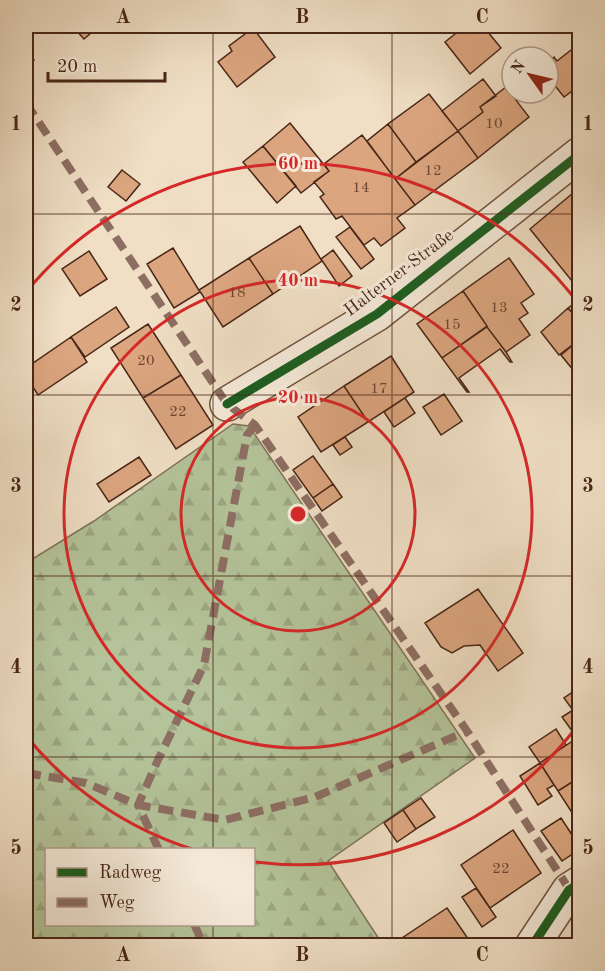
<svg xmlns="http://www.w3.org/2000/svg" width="605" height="971" font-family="'Old Standard TT',serif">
  <defs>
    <pattern id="forest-firs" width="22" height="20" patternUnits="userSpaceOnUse" patternTransform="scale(1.5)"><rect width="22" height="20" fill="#b4c399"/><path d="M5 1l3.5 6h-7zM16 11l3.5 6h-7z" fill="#9ca783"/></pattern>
  </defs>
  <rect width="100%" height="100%" fill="#f0dfc5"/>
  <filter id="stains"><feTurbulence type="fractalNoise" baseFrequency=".00333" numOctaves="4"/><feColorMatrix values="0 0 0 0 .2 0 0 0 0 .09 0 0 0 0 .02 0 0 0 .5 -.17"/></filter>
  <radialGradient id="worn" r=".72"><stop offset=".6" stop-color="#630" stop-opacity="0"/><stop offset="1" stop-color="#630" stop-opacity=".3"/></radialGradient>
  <!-- forest -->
  <path fill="url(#forest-firs)" stroke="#7e7458" stroke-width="1.5" fill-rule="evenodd" d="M233,424L249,426L475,758L328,861L383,945H26V563L94,521ZM46,850H254V924H46Z"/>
  <!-- building -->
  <path fill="#dba57f" stroke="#482617" stroke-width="1.5" d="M26,26H39L26,37Z
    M72,26H96L98,27L84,39Z
    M465,26H483L501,48L470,74L445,42Z
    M253,28L275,57L237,87L218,62L232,51L229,46Z
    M580,43V85L564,97L548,77V62L554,57L557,61Z
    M26,51L34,60L26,67Z
    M483,79L496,96L480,107L483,112L458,131L442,111Z
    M506,87L529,117L478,158L458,131L483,112L480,107Z
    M429,94L458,131L416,162L388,124Z
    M290,123L329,171L301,193L263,146Z
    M388,124L416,162L395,179L367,141Z
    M458,131L478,158L415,205L395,179Z
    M362,135L415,205L397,218L405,228L381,246L374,238L364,245L342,216L336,219L320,197L324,194L314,182L329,171L324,164Z
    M263,146L296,186L277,203L243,162Z
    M122,170L140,184L126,201L108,187Z
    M573,193L580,201V283L576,286L530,229Z
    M300,226L322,261L273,294L249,258Z
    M350,227L374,259L361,269L336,237Z
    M173,248L200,292L174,308L147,264Z
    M333,250L352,276L339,286L321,259Z
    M89,251L107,279L80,296L62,269Z
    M249,258L273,294L223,327L199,290Z
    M509,258L534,294L521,303L528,313L519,319L530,335L506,352L487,327V326L463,291Z
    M463,291L487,326L442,358L417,324Z
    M580,299V322L568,308Z
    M116,307L129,327L85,357L71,337Z
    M568,308L580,322V339L559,355L541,332Z
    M148,324L181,375L143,398L111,348Z
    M487,327L506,352L512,362H510L500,349L459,378L469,392H467L442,358Z
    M71,337L87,362L38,395L26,376V368Z
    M580,339V375L578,376L561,355Z
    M391,356L414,392L368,422L344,386Z
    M181,375L213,425L176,449L143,398Z
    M344,386L368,422L321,452L298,417Z
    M444,394L462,421L441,435L423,407Z
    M405,398L415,413L394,427L384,412Z
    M345,437L352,447L340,455L333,445Z
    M313,456L333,484L313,498L293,470Z
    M139,457L151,475L109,502L97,484Z
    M333,484L342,497L322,511L313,498Z
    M478,589L523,653L498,671L480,645L464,646L452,653L441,647L425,623Z
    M580,687V720L564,698Z
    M573,710L580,720V742L562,717Z
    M556,729L566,745L540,763L529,747Z
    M574,740L580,749V777L558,791L540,763Z
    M540,763L554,785L547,789L552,796L538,805L520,776Z
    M580,777V825L558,791Z
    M421,798L435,817L416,829L403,810Z
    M403,810L416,829L397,842L384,823Z
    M561,818L580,847V849L562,861L541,831Z
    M513,830L541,873L490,908L461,865Z
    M476,888L496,917L482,927L462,897Z
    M447,908L473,946H398L396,942Z"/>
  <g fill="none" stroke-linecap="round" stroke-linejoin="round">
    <!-- minor casing -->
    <g stroke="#725442" stroke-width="36">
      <path id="minor" d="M227,404L377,314L580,154
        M532,946L569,890L580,883"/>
    </g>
    <!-- minor -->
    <use href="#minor" stroke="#f5ead9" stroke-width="33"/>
    <!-- quiet -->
    <path stroke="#8d6e63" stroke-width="8" stroke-dasharray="15 8" stroke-linecap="butt" d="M26,103L227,404L255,425L467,731L580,906
      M26,773L86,783L138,805L225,820L315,797L467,731
      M159,850L138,805L157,762L204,665L247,435L255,425
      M194,924L204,946"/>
    <!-- cycleway casing -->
    <g stroke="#f5ead9" stroke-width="13">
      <path id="cycleway" d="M227,404L377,314L580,154
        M532,946L569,890L580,883"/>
    </g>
    <!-- cycleway -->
    <use href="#cycleway" stroke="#1b5e20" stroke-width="9"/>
  </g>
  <!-- grid -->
  <path fill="none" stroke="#482617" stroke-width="1.5" stroke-opacity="0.55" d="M213,26V850M392,26V946M26,214H580M26,395H580M26,576H580M26,757H580M213,924V946"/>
  <!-- distance rings -->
  <g fill="none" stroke="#d62828" stroke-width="3">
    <circle cx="298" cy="514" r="117"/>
    <circle cx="298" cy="514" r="234"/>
    <path d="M578 725A351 351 0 0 1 255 862M192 849A351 351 0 0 1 27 737M27 291A351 351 0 0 1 578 303"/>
  </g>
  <g text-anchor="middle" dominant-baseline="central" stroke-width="6" stroke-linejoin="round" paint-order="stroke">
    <!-- number labels -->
    <g font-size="15" fill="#6d4631">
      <text x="494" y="124">10</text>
      <text x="433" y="171">12</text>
      <text x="361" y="188">14</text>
      <text x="237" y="293">18</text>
      <text x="499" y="308">13</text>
      <text x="452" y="325">15</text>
      <text x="146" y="361">20</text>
      <text x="379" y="389">17</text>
      <text x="178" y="412">22</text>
      <text x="501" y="869">22</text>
    </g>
    <!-- street labels -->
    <g font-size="18" fill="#482617" stroke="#f5ead9">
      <text transform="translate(399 273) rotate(-37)">Halterner Straße</text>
    </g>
  </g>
  <circle cx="298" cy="514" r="9" fill="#d62828" stroke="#f5ead9" stroke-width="3"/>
  <g font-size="18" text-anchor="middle" font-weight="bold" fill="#d62828" stroke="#f5ead9" stroke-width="6" stroke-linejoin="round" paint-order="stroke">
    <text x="298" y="169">60 m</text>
    <text x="298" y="286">40 m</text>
    <text x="298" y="403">20 m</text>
  </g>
  <!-- margin -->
  <rect width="605" height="971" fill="none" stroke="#f0dfc5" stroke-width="66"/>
  <!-- legend -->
  <rect x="45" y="848" width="210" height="78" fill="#f5ead9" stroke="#b09c8b" stroke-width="1.5"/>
  <rect x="57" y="868" width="30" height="9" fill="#1b5e20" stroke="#b09c8b" stroke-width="1.5"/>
  <text x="99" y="878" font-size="18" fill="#482617">Radweg</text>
  <rect x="57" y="898" width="30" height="9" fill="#8d6e63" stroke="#b09c8b" stroke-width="1.5"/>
  <text x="99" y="908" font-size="18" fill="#482617">Weg</text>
  <!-- north arrow -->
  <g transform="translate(530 75) rotate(304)"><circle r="28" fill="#f5ead9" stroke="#b09c8b" stroke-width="1.5"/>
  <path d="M0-4.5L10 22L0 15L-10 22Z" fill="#8f2418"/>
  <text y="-9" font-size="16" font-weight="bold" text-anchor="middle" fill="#482617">N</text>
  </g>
  <!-- scale -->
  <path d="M48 72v9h117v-9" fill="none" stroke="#482617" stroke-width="3"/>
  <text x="57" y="72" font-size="18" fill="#482617" stroke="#f5ead9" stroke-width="4.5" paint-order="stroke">20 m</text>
  <rect x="33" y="33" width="539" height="905" fill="none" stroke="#482617" stroke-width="2"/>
  <g font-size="20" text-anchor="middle" font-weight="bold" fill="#482617">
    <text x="123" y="23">A</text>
    <text x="302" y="23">B</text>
    <text x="482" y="23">C</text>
    <text x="16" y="130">1</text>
    <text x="588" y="130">1</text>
    <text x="16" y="311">2</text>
    <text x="588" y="311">2</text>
    <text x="16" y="492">3</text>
    <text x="588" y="492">3</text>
    <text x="16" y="673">4</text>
    <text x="588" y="673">4</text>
    <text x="16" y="854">5</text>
    <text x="588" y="854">5</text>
    <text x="123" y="961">A</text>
    <text x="302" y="961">B</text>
    <text x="482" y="961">C</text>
  </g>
  <rect width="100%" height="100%" filter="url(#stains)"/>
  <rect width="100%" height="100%" fill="url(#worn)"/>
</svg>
